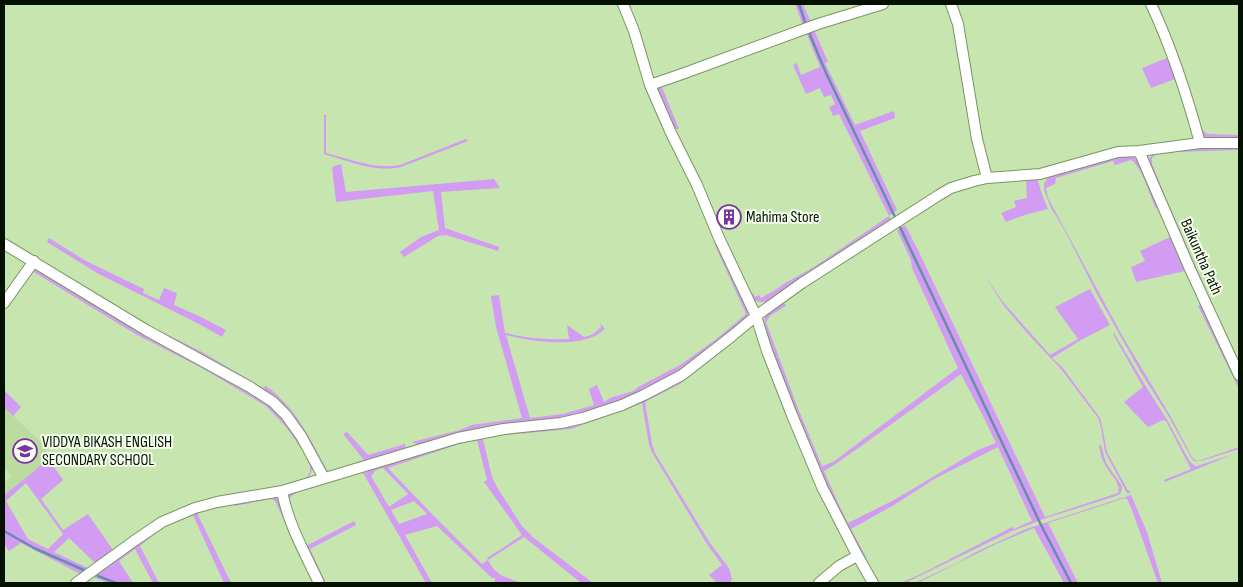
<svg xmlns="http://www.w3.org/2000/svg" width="1243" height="587" font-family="'Sofia Sans Condensed',sans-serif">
  <rect width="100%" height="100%" fill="#c7e6af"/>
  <!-- built -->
  <path fill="#badc9f" d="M4,407L48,449L44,453L48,458L33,472L4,495V483L12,476L4,468Z"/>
  <!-- green -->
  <path fill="#d19cf2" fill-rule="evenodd" d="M795,4H803L828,62L825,63L855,125L894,111L895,118L860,131L897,210L889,216L891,220L768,301C761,303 757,302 751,298V294L753,293L755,297L759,295L761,298L775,290L787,282L814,267L889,216L839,114L833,116L829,107L835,104L831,95L824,97L820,88L806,94L793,65L797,63L801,75L820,67L806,32L661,85L679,129H676L672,126L652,81L803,26Z
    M1154,4H1158L1162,13L1190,91L1202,130L1208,134L1239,135V139H1204Z
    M1167,58L1175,79L1151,88L1142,68Z
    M324,115H326V153C350,159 376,170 400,165L466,139L468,141L401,167C376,173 348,161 324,154Z
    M1239,146V150L1177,152L1156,154L1152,158V164L1163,191L1239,366L1236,361L1149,164C1149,159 1150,156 1153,152L1195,147Z
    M1124,155C1128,156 1132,156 1136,159C1144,166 1153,197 1158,208L1156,209C1150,196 1142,167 1131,160L1115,165L1113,161L1056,178L1055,184L1046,188L1048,198L1123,337L1171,417L1193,459L1198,461L1201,460L1239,447V449L1201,461H1194L1192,459L1169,417L1140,371L1098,296L1065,231L1050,206L1044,189V184L1047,178L1050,176Z
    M341,164L346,192L494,179L500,188L441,192L445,228L499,247L498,251L446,235L438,236L404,257L400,252L421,237L439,230L433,191L336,202L332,167Z
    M1037,178L1043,197L1048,209L1025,215L1006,222L1001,213L1016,207L1014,201L1027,198L1026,179Z
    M905,225L918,250L1045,517L1118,493C1122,482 1107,472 1103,461C1101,456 1100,451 1099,445H1101L1106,463L1122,486V489L1120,494L1116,496L1046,518L1010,532L905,583H901L923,573L1012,527L1014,529L1032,521L998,447L936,478L894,505L851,529L867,559H864L820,473L767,337C761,313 765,315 784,303L786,306L771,315L766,322L797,406L822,466L833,462L958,368L912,268L911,260L897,230ZM961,374L984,418L996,443L978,450L894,500L848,523L839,505L824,471L834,465L857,449Z
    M1170,237L1185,271L1136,282L1131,267L1145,261L1140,251Z
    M49,238L86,261L144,289L143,293L159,300L164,288L177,293L174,305L201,317L226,330L222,337L199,324L97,273L47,242Z
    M714,243L718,244L747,309L748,313L747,318L684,369L633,396L567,418L475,429L418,445L412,442L460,430L472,425L522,418L496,327L491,296L499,295L505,333C527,338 546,340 569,339L567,325L584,337C591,336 595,333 601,327L600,323L605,329C601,332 597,336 592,337C568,347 530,341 506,335L530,418L563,414L594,405L589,389L597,385L604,402L610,398L633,391L640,386L680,365L715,340L746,314Z
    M36,270L138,330L253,394C260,399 266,403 272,408C284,418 311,452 312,467C312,471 311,474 308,478L306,479L310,472V466L305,454L286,427L266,406L200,367L137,335L32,271Z
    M983,273L1003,302L1050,355L1078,339L1055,307L1090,289L1110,325L1081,340L1052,358L1063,368L1100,418L1102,426L1107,452L1127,489L1131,493H1127L1105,452L1101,427L1098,418L1061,369L1028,334L1004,306Z
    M1201,304L1239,382V389L1198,306Z
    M158,330L202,352L263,388L266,386C297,409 309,437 327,470L331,472L364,460L343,434L347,432L368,455L405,444L406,450L328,473L326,471L284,408L159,334Z
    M1114,333L1145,385L1166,418L1190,462L1195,466H1197L1234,454L1165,482L1164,480L1191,469L1166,421L1163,420L1148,427L1124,402L1143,387L1113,334Z
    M719,351V353L680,384L645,402L652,444L655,453L710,543L729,568L732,579L730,583H717L709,575L722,565L707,544L653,454L649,445L642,403L571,429L493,436L483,439L492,477L498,489L522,526L534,538L593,583H581L524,537L488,560C496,577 506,577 522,583H495V578H492L437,526L405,535L432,583H426L363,473L367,472L368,470L440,446L620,408ZM477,440L487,480L484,482L522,535L487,558L488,560L482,564L432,514L388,468L459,444ZM383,468L408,494L389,507L371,476L376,470ZM414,501L427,514L399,524L391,510Z
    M4,390L21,407L13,416L4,407Z
    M48,458L63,480L41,499L63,530L88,514L113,550L97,565L69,538L54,552L90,569L82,575L21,543L9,551L4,544V495L33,472ZM26,483L63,534L48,549L28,539L6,501Z
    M300,488L301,490C297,492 291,495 289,500C285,509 301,535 306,544L308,545L354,521L356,525L310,549L326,583H321L287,507C285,496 290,492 300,488Z
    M1131,495L1147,532L1162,583H1158L1132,510L1128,500L1125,498L1048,523L1078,583H1064L1034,528L994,545L918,583H915L957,563L976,552L1026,529Z
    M273,496L277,497L280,500L316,583H313V582L276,503L274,500L270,499L235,506L233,504L199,511L198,515L231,583H224L192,513C172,521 156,532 140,546L159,583H153L135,549L119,561L133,583H108L91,576L165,523L192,512Z"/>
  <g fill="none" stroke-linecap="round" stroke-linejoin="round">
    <!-- stream -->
    <path stroke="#688cac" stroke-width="2.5" d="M799,4L806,25
      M808,30L826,73L895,217
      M900,227L1041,525L1071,583
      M4,531L34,548L86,571
      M98,576L116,583"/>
    <!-- minor casing -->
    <g stroke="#789561" stroke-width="12">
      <path id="minor" d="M623,4L634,31L650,85L671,133L697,185L719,238L756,316L767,351L792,415L822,487L856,553L873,583
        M951,4L958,24L977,139L987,178
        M1151,4C1172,49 1187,95 1200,143
        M650,85L682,74L818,24L883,4
        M1139,151L1190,269L1239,375
        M4,244L146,330L250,387L273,402L286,415L301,436L324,478
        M4,303L34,261
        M282,491C288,524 305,553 319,583
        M76,583L134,541L162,522L195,508L217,502L282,491L458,438L504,429L561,423L583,418L622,405L644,395L682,375L732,336L756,316L802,283L939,195L951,188L974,181L987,178L1040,174L1118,152L1139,151L1200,143H1239
        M819,583L839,566L857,556"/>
    </g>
    <!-- minor -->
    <use href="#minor" stroke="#fff" stroke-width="10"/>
  </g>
  <!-- icons -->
  <defs>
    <g id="building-ring" transform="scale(1.25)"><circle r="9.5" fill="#f5ffee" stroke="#7c31a3" stroke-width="1.5"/><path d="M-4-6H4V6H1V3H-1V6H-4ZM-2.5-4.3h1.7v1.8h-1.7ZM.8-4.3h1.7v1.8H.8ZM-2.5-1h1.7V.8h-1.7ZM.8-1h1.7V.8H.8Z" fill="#7c31a3"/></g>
    <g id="school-ring" transform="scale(1.25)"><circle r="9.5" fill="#f5ffee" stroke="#7c31a3" stroke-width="1.5"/><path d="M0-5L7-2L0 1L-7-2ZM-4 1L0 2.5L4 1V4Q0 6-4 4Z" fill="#7c31a3"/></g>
  </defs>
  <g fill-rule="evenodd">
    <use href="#building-ring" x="729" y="217"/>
    <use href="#school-ring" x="25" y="451"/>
  </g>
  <g text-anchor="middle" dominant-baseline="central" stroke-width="4" stroke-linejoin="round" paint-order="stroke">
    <!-- poi labels -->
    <g font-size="16" fill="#061001" stroke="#f5ffee" text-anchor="start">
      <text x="746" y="217">Mahima Store</text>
      <text x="42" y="442">VIDDYA BIKASH ENGLISH<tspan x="42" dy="18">SECONDARY SCHOOL</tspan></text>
    </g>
    <!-- street labels -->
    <g font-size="16" fill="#061001" stroke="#f5ffee">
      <text transform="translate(1201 257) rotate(66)">Baikuntha Path</text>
    </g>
  </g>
  <!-- border -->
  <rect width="1243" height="587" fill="none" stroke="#061001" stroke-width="10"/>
</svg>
